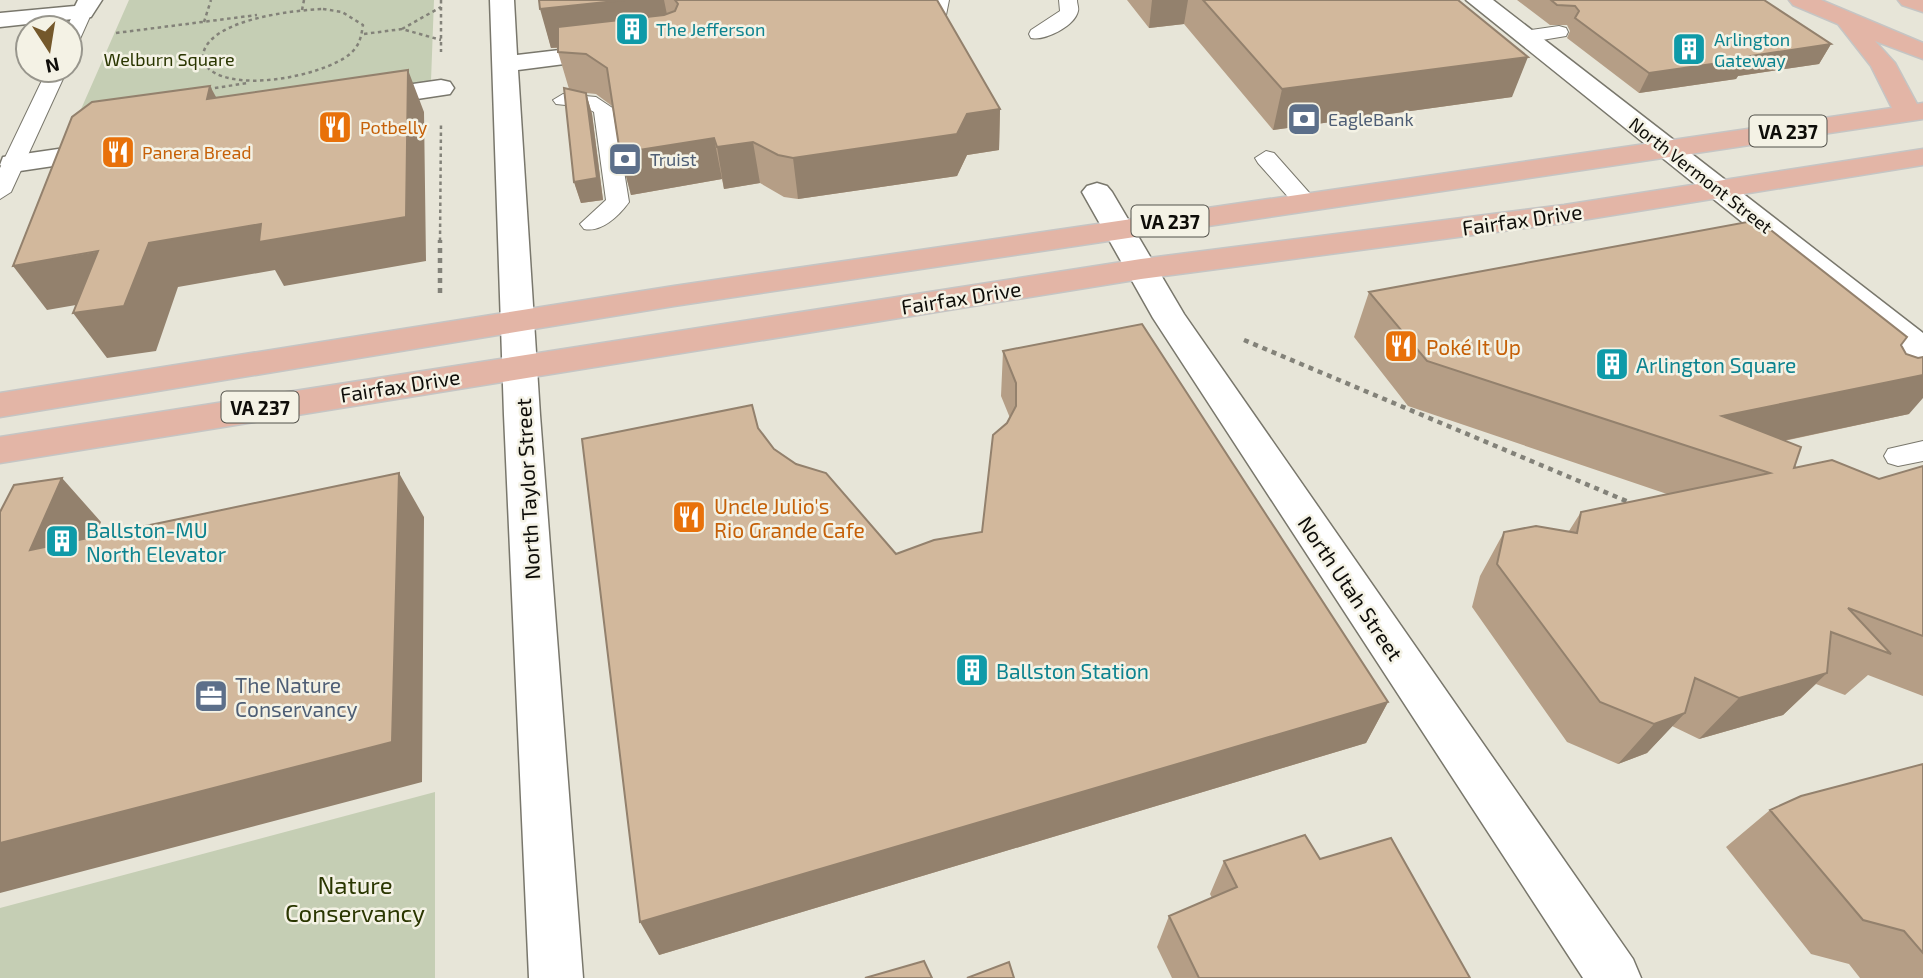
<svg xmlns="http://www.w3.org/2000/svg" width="1923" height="978" font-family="'Exo 2',sans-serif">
  <rect width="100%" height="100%" fill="#e7e5d8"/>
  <!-- green -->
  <path fill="#c5ceb4" d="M129,0H434L431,81L71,132Z
    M435,792V978H0V908Z"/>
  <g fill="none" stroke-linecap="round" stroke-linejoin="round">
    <!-- lane casing -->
    <g stroke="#79776c" stroke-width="2">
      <path id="lane" d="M931,0H949L946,15H934Z
        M1059,0H1077C1077,4 1079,8 1078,11C1075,26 1045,41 1031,38L1029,34L1031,30L1060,11Z
        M83,7L92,12L79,41L70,47V28H66L77,8Z
        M1559,26L1566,28L1568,32L1566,36L1524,43L1515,37L1524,31Z
        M47,70H67L11,192L0,199V168Z
        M563,94L596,97L614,109L629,202C619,216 601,233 584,229L580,224L606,200L594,112L585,107L556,104L553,100Z
        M1266,151L1274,153L1313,197L1316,202L1313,207H1297L1258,163L1255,158Z
        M1923,441V461L1898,466L1888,463L1884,456L1888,449Z"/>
    </g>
    <!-- street casing -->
    <g stroke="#79776c" stroke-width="3">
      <path id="street" d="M78,0H102L91,17L0,27V13L75,6Z
        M490,0H514L517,55L611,44L620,46L623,51L620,56L611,58L518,70L540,415L583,978H529L504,415Z
        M1466,0H1493L1923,333V361L1911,358Z
        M441,80L450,82L454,88L450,94L364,107L355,105L351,99L355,93L364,91Z
        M105,131L115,133L119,139L97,159L87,161L13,172L0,165L3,157L79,146L95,133Z
        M1097,183L1107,186L1112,192L1184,314L1633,959L1641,978H1583L1153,318L1082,192L1087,186Z"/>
    </g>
    <!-- primary casing -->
    <g stroke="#c5c5c4" stroke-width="3">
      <path id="primary" d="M1789,0H1821L1923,43V59L1875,41L1895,63L1917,104L1923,103V119L674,306L0,417V393L674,286L1892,108L1871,66L1838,24L1793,5Z
        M1898,0H1923V12L1902,5Z
        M1923,149V165L1564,223L1141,279L0,463V437L1141,259L1564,205Z"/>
    </g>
    <!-- path-far1 -->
    <path stroke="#838279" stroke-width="2.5" stroke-dasharray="3.5 3.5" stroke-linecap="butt" d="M441,0V52
      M323,9L342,12L363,25C361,37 360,45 350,54C324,76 224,97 203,62C197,20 295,10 323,9Z
      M302,10L304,0
      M204,22L211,0
      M402,29L441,7
      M116,33L257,15
      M364,34L402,29L441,40
      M208,89L248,83
      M440,241L441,123"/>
    <!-- path -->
    <path stroke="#838279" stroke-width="4.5" stroke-dasharray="5 5" stroke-linecap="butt" d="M440,293V240
      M1244,340L1631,503"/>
    <!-- lane -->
    <use href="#lane" fill="#fff" fill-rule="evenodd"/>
    <!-- street -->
    <use href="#street" fill="#fff" fill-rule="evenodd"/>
    <!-- primary -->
    <use href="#primary" fill="#e3b5a6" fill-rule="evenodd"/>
  </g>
  <!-- wall -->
  <path fill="#b59e86" d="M539,0H937L1000,109L999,150L967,155L957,176L798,199L784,197L760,183L724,189L722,179L631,195L620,153L612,106L596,94L586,93L592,114L603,200L581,203L574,182L569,89L558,52V48H551Z
    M1127,0H1458L1512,97L1273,130L1184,24L1149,28Z
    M1517,0H1764L1831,44L1819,64L1738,76L1736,79L1639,93L1567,38L1570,31L1567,25H1550Z
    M1369,292L1901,345L1909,414L1784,441L1794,468L1879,479L1923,466V696L1868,675L1845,695L1816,684L1783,715L1699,739L1672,726L1647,753L1618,764L1567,742L1472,607L1480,576L1504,532L1569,531L1581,512L1667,494L1408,406L1354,337Z
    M1003,351L1388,702L1366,743L659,955L758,428L774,449L896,554L982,532L1007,423L1010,418L1001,396Z
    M1923,764V978H1860L1849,964L1811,954L1726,847L1770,810Z
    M1320,859L1470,978H1172L1157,947L1169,916L1212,898L1210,894L1224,861Z"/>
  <!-- shaded-wall -->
  <path fill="#93816d" d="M625,0H664L671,34L551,48L540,9Z
    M1152,0H1188L1184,24L1149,28Z
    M1831,44L1819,64L1738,76L1736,79L1639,93L1649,73Z
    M1528,57L1512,97L1273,130L1282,89Z
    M408,70L424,112L426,261L284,286L275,270L178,287L156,351L107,358L73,313L128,296L47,310L13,266L261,224Z
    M210,86L233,128L207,99Z
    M586,93L592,114L603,200L581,203L574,182Z
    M1000,109L999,150L967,155L957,176L798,199L793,158L967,114Z
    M714,138L722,179L631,195L620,153Z
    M753,142L760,183L724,189L717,147Z
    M1923,375V398L1909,414L1716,455L1722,416Z
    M399,473L424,517L422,782L0,893V843Z
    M62,478L101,522L73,593L30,550Z
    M1827,673L1783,715L1699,739L1739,698Z
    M1388,702L1366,743L659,955L640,922Z
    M1685,713L1647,753L1618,764L1654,724Z"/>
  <!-- building -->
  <path fill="#d2b89c" stroke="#93816d" stroke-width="2" d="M539,0H625L540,9Z
    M675,0H937L1000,109L967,114L957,134L793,158L778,155L753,142L717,147L714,138L620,153L607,68L586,54L558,52V27L664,15L675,11L678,4Z
    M1203,0H1458L1528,57L1282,89Z
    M1551,0H1764L1831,44L1744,57L1747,59L1649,73L1575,18L1579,11L1575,6L1557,5Z
    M408,70L406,217L259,242L261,224L149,243L124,306L73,313L98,251L13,266L72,117L92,102L210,86L207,99Z
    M564,88L586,93L597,178L574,182Z
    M1758,220L1907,337L1901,345L1906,354L1918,358L1923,357V375L1722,416L1801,447L1794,468L1832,460L1879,479L1923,466V636L1848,608L1891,654L1831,632L1827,673L1739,698L1695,678L1685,713L1654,724L1600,702L1497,564L1504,532L1536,526L1577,533L1581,512L1770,473L1427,361L1369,292Z
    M1142,324L1388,702L640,922L582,439L752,405L758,428L774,449L796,464L826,473L896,554L934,540L982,532L993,435L1007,423L1016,406V383L1003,351Z
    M399,473L392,742L0,843V512L14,485L62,478L30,550Z
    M1923,764V953L1904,931L1863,920L1770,810L1801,796Z
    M1305,835L1320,859L1391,838L1470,978H1199L1169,916L1237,887L1224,861Z
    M924,961L932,978H865Z
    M1009,962L1014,978H967Z"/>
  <!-- icons -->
  <defs>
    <g id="building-square" transform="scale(1.75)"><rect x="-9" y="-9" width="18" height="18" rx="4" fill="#0f9aa8" stroke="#f4f2e5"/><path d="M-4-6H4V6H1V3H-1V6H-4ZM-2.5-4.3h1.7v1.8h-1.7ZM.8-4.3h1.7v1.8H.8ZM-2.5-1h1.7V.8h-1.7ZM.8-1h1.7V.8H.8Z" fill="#fff"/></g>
    <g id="bank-square" transform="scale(1.75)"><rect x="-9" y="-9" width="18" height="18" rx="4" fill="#5c6f8a" stroke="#f4f2e5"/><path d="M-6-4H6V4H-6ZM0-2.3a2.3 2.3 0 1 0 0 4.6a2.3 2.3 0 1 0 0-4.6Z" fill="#fff"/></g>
    <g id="restaurant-square" transform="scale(1.75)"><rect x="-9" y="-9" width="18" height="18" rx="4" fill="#e8710a" stroke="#f4f2e5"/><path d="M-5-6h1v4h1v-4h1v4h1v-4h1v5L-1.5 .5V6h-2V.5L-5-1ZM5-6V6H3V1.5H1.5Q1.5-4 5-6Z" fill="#fff"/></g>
    <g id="office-square" transform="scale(1.75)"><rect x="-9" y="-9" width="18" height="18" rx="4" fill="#5c6f8a" stroke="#f4f2e5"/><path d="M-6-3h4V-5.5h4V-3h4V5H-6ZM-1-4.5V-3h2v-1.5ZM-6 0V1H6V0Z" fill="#fff"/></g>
  </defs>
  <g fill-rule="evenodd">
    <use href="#building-square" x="632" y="29"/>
    <use href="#building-square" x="1689" y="49"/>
    <use href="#bank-square" x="1304" y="119"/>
    <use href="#restaurant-square" x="335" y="127"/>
    <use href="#restaurant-square" x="118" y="152"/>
    <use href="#bank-square" x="625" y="159"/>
    <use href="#restaurant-square" x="1401" y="346"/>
    <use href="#building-square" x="1612" y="364"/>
    <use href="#restaurant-square" x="689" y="517"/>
    <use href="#building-square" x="62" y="541"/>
    <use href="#building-square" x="972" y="670"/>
    <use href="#office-square" x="211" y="696"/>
  </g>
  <g text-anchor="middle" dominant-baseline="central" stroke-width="5" stroke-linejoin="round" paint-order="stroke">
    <!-- far-culture labels -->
    <g font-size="18" fill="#0d838f" stroke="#f4f2e5" text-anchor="start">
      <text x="656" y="29">The Jefferson</text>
      <text x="1714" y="39">Arlington<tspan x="1714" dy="21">Gateway</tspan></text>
    </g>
    <!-- far-park labels -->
    <g font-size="18" fill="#2a3600" stroke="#f4f2e5">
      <text x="169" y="59">Welburn Square</text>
    </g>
    <!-- far-service labels -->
    <g font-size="18" fill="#4e5e75" stroke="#f4f2e5" text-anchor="start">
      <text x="1328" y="119">EagleBank</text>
      <text x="650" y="159">Truist</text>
    </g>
    <!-- far-food labels -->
    <g font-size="18" fill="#c56008" stroke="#f4f2e5" text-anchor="start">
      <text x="360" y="127">Potbelly</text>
      <text x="142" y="152">Panera Bread</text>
    </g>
    <!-- far-street labels -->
    <g font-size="18" fill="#0e0d09" stroke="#f4f2e5">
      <text transform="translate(1701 175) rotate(38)">North Vermont Street</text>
    </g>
    <!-- shield labels -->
    <g fill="#f4f2e5" stroke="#53524b" stroke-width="2">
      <rect x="1749.5" y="115.5" width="77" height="31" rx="5"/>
      <rect x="1131.5" y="205.5" width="77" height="31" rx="5"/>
      <rect x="221.5" y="391.5" width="77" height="31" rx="5"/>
    </g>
    <g font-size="19" font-weight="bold" fill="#0e0d09">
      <text x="1788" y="131">VA 237</text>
      <text x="1170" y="221">VA 237</text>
      <text x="260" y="407">VA 237</text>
    </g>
    <!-- street labels -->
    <g font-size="21" fill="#0e0d09" stroke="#f4f2e5">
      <text transform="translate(1522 219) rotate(-8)">Fairfax Drive</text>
      <text transform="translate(961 297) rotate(-9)">Fairfax Drive</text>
      <text transform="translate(400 385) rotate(-9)">Fairfax Drive</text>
      <text transform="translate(527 489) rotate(-93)">North Taylor Street</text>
      <text transform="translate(1351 588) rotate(56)">North Utah Street</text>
    </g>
    <!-- food labels -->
    <g font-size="21" fill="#c56008" stroke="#f4f2e5" text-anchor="start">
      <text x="1426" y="346">Poké It Up</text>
      <text x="714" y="505">Uncle Julio's<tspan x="714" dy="24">Rio Grande Cafe</tspan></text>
    </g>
    <!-- culture labels -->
    <g font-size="21" fill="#0d838f" stroke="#f4f2e5" text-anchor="start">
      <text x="1636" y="364">Arlington Square</text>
      <text x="86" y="529">Ballston-MU<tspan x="86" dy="24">North Elevator</tspan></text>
      <text x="996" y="670">Ballston Station</text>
    </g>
    <!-- service labels -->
    <g font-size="21" fill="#4e5e75" stroke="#f4f2e5" text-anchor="start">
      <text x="235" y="684">The Nature<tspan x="235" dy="24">Conservancy</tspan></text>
    </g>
    <!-- near-park labels -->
    <g font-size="24" fill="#2a3600" stroke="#f4f2e5">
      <text x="355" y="884">Nature<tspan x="355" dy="28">Conservancy</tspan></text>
    </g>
  </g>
  <!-- north arrow -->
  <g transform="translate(49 49) rotate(168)"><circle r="33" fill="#f4f2e5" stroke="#98968d" stroke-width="2"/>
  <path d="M0-5L12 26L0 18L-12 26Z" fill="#74582b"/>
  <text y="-10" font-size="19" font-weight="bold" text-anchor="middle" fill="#0e0d09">N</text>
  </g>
</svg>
